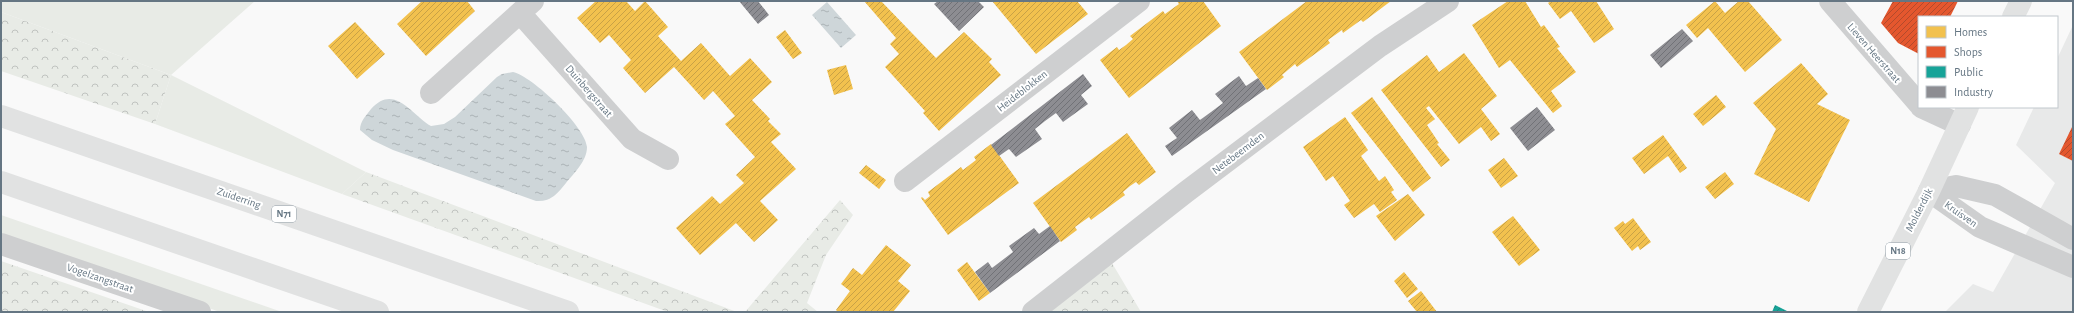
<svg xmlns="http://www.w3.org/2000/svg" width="2074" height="313" font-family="'Alegreya Sans',sans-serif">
  <defs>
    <pattern id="forest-crowns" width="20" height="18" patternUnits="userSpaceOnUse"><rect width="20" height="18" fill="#e8ebe6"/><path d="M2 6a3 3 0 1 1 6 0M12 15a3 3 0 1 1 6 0" fill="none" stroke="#c0c3c0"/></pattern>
    <pattern id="water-ripples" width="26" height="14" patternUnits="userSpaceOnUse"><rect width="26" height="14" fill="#ced6d9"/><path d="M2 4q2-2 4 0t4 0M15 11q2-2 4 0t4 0" fill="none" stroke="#abb2b5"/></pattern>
    <pattern id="homes-hatch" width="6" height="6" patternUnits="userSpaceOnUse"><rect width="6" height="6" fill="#f2c14e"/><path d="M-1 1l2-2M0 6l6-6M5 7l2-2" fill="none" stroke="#c8a146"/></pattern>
    <pattern id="shops-hatch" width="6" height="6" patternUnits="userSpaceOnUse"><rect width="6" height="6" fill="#e4572e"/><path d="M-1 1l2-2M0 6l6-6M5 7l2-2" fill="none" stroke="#b24a2c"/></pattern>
    <pattern id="public-hatch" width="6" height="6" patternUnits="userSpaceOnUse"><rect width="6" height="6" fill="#17a398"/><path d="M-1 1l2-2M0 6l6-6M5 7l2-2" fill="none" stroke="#188981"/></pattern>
    <pattern id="industry-hatch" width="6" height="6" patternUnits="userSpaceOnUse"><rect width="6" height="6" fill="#8d8d92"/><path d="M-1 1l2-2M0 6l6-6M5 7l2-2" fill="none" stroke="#717277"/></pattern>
  </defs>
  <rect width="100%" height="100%" fill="#f9f9f9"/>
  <!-- built -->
  <path fill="#e8e9e9" d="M2073,25V312H1945L1973,284L1993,292L2055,183L2016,145L2034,107H2057V59Z"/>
  <!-- green -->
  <path fill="#e8ebe6" d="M1,1H255L171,75L366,172L342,194L155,124L171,75L1,12Z
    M1,215L282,312H220L1,235Z"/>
  <!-- forest -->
  <path fill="url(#forest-crowns)" d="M1,12L171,75L155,124L1,71Z
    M366,172L737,312H668L342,194Z
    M840,200L853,215L826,255L807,303L818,312H745Z
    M1,261L149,312H1Z
    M1112,263L1141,312H1050Z"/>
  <!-- water -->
  <path fill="url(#water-ripples)" d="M827,2L856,35L841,48L812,15Z
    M513,72C532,76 586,127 587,147C587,161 574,173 566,183C557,194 551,202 536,201L393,150L372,140L360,130C360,121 366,116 371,109C394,83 411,114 431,126L444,124L455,117L497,77L502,74Z"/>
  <!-- homes -->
  <path fill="url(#homes-hatch)" d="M422,1H467L475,11L426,56L397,24Z
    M596,1H626L635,11L645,1L668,27L658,36L681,61L701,43L730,76L750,58L772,82L752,100L770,119L768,121L781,134L771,142L796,169L760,201L778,220L754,242L736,223L700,255L676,228L712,196L720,204L744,183L736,175L755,157L725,124L735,116L713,91L704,100L674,67L645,93L623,68L631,60L609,35L600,43L577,18Z
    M864,1H881L936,58L964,32L992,59L989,62L1001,75L939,131L923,113L925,111L885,67L899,54L890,44L896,38Z
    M992,1H1077L1088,14L1036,54Z
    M1177,1H1203L1221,26L1129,98L1100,60L1117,47L1119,50L1126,45L1133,39L1130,36L1163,11L1165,14L1179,4Z
    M1307,1H1391L1363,22L1361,20L1343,33L1342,30L1328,40L1330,43L1297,67L1295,64L1282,75L1284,77L1267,90L1239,52Z
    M1508,1H1525L1541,27L1544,25L1560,47L1557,48L1576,72L1551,91L1562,106L1553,113L1510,60L1499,68L1472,25Z
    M1551,1H1596L1614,29L1594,43L1571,11L1560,19L1548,3Z
    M1715,1L1725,13L1739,1H1748L1782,40L1745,72L1708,28L1697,38L1686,25Z
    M355,22L385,54L357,79L328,46Z
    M785,30L802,53L793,59L776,37Z
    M1464,53L1497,96L1481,109L1500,134L1491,141L1481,127L1459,144L1429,106L1426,108L1435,119L1427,125L1439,143L1437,144L1450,160L1441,167L1381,90L1427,55L1439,72Z
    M1801,63L1828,94L1817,104L1850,120L1809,202L1754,174L1776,129L1753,103Z
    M846,65L853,89L834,95L827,70Z
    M1716,95L1726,107L1703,126L1693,114Z
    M1372,97L1431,178L1413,192L1351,113Z
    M1345,117L1368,150L1361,156L1379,181L1385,176L1394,190L1391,192L1397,200L1380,212L1374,204L1354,218L1344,205L1350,201L1333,176L1326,181L1303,147Z
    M1127,133L1156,172L1139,185L1136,182L1130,186L1123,192L1125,195L1091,220L1089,217L1075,227L1077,230L1061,242L1033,203Z
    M1663,135L1687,168L1680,173L1668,156L1644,174L1632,158Z
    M991,144L1019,183L948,235L921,198L922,197L925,200L930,196L928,192L961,167L963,170L976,160L974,157Z
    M1504,158L1518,176L1501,188L1488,170Z
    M866,165L886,180L879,189L859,173Z
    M1725,172L1734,184L1715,199L1705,187Z
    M1408,194L1425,215L1395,241L1376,216Z
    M1513,216L1540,250L1519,266L1492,232Z
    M1633,218L1651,242L1640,250L1638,246L1632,251L1614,228L1623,221L1625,224Z
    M886,245L911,265L898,281L910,291L893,312H838L836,310L850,291L841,284L853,268L862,275Z
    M967,262L990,293L979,301L957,270Z
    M1404,272L1418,289L1407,298L1394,281Z
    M1421,291L1437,312H1417L1408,301Z"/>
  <!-- shops -->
  <path fill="url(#shops-hatch)" d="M1893,1H1958L1950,17H1919V54L1898,43L1881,23Z
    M2073,125V161L2059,154Z"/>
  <!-- public -->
  <path fill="url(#public-hatch)" d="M1775,305L1789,312H1772Z"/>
  <!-- industry -->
  <path fill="url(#industry-hatch)" d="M739,1H758L769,15L758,24Z
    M938,1H978L984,7L959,31L934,4Z
    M1682,29L1693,41L1661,68L1650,55Z
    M1083,74L1092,86L1081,95L1088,104L1063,122L1056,113L1045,121L1035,129L1042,139L1016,157L1009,149L999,156L991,145Z
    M1239,76L1246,86L1258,78L1266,89L1172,156L1165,146L1177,138L1169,128L1192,110L1200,120L1211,112L1223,103L1215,94Z
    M1537,107L1555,130L1528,151L1510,128Z
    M1050,226L1060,241L990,293L975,272L988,262L992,268L1013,252L1009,246L1034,228L1039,234Z"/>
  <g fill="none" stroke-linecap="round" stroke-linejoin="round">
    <!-- minor -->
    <path stroke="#cecfd0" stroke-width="22" d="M1830,1L1919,104
      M520,13L632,139L668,159
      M431,93L533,1
      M1921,107L1960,125
      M905,181L1139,1
      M1929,191L1980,227L2073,267
      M1929,191L1956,186L1995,195L2073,239
      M1,244L200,312
      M1033,312L1186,192L1380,46L1448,1"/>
    <!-- major -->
    <path stroke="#e1e2e2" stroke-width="22" d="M2013,17L2021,1
      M1868,312L1929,191L1968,107"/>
    <!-- highway -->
    <path stroke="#e1e2e2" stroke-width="22" d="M1,116L568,312
      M1,182L378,312"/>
  </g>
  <g text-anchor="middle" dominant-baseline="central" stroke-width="4" stroke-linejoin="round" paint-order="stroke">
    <!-- shield labels -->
    <g fill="#fff" stroke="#939fa8" stroke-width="1">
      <rect x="272" y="206" width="24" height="16" rx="3"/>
      <rect x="1886" y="243" width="24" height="16" rx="3"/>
    </g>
    <g font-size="10" font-weight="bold" fill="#657683">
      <text x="284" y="214">N71</text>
      <text x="1898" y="251">N18</text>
    </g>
    <!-- street labels -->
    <g font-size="11" fill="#657683" stroke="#fff">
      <text transform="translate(1874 53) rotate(49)">Lieven Heerstraat</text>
      <text transform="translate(589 91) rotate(49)">Duinbergstraat</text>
      <text transform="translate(1022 91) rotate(-38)">Heideblokken</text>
      <text transform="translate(1238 153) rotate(-37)">Netebeemden</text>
      <text transform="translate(239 198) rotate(19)">Zuiderring</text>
      <text transform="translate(1919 210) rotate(-63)">Molderdijk</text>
      <text transform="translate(1961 214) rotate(35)">Kruisven</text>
      <text transform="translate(100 278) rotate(19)">Vogelzangstraat</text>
    </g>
  </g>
  <!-- border -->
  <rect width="2074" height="313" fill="none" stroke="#657683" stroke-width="4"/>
  <!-- legend -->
  <rect x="1918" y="16" width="140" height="92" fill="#ffffff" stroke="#c1c8cd"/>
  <rect x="1926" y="26" width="20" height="12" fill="#f2c14e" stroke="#c1c8cd"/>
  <text x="1954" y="36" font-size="12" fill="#657683">Homes</text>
  <rect x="1926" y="46" width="20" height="12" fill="#e4572e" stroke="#c1c8cd"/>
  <text x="1954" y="56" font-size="12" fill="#657683">Shops</text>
  <rect x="1926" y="66" width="20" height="12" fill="#17a398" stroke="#c1c8cd"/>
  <text x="1954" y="76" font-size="12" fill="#657683">Public</text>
  <rect x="1926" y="86" width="20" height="12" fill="#8d8d92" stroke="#c1c8cd"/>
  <text x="1954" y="96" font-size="12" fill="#657683">Industry</text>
</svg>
